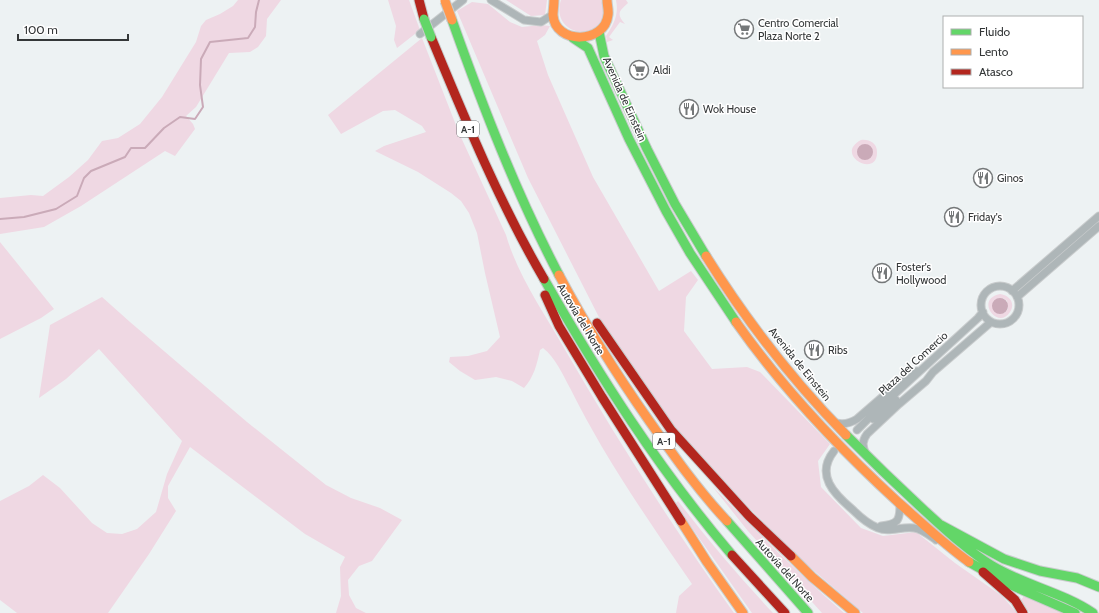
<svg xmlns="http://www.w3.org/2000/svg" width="1099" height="613" font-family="Cabin,sans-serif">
  <rect width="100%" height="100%" fill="#edf2f3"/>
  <!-- green -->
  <path fill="#efd8e3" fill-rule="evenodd" d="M238,0H281L267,19L266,36L258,47L250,52L229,53L196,107L186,116L193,124L195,129L175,156L165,151L81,206L44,227L0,234V198L31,195L43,196L69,177L88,160L102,141L118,138L140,124L162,97L196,42L201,26L206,20L220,14L233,6Z
    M388,0H409L420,30L397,48L394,40L396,26Z
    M506,0H547L545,15L531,16Z
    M561,0H601C603,5 604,10 603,15C596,44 550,33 561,0Z
    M616,0H626L628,3C619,11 616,14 625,24L620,22L609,37L613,40L607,42L606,36C614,24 619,15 616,0Z
    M472,2L488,4L510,22L522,27L541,25L550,26L545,35L537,41L548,75L593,177L659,291L691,271L698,280L686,297L684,331L712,369L747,367L760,372L830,444L818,461L821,487L861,528L883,536L916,532L955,563L1002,596L1017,613H863L797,556L690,448L604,327L528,178L457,11Z
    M422,38L459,133L506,235C518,276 543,311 564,348C616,438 673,528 734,613H676L679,596L692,584C661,539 630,494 602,447C591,428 580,408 570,388C563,375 555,357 543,348L540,350C537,364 534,377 524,388L512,381L496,377L475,380L460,371L449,362L450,357L468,356L487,351L500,337L485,273L477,233L469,213L461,201L451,193L418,172L375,151L384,146L426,132L422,126L395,110L383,111L341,134L328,115Z
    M861,140C869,139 877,143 877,152C878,179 833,155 861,140Z
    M0,242L54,309L41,318L0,339Z
    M1000,294C1009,295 1016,303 1010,312C998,331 974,299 1000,294ZM1003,298L1007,301L1008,309L1004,313H996Z
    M102,297L130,322L247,422L326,485L351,498L380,508L402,520L372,561L359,566L348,580L349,595L356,608L366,613H336L341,596L340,567L345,557L305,534L190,447L168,486V498L176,511L149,554L108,613H17L0,600V501L29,486L43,475L60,488L92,523L107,533L122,534L137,529L156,512L167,474L182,441L99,349L66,379L39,398L50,325Z
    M712,486C755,530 798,573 844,613H822L748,531Z
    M678,501C708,540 739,577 773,613H752L675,504Z
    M1024,596L1064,613H1030L1021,600Z"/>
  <!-- water -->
  <path fill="#caaab8" d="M857 152a8 8 0 1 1 16 0a8 8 0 1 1-16 0Z
    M992 306a8 8 0 1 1 16 0a8 8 0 1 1-16 0Z"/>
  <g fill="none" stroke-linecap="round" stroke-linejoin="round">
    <!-- stream -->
    <path stroke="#caaab8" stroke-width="2" d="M0,219L24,217L56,209L77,196L84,178L91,171L125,157L131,148H145L164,128L180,117L195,119L203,107L200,85L201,59L210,42L248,38L255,27L256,12L259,0"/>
    <!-- street casing -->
    <g stroke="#c9cccd" stroke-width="9">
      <path id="street" d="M491,0L524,20L541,22L552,15
        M420,34L463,0
        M981 305a19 19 0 1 1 38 0a19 19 0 1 1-38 0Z
        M1012,291L1099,216
        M1017,297L1099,226
        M873,419L896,400
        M833,422C841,425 849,424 857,419L902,380L917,371
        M857,430L874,413L978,318L983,312
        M834,451C815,475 834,494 853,510C860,517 868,524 878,528C889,533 902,526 914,528C922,529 929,535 936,540
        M866,454C862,446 862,441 867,434L899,404L926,381L933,372L991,322
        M881,526C898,524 900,521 900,504"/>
    </g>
    <!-- fast casing -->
    <g stroke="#c9cccd" stroke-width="11">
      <path id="fast" d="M452,20C483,107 516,193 559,275
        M599,32L604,56L647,149L675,204L706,256
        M573,38L588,48L629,139L666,211L690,253L736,322
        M544,279C600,377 658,468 732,555
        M846,435C872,461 898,486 925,511C946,530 967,550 991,565C1023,585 1062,592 1093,613
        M727,521L808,613
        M941,525L1004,559L1040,571L1077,578L1099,587
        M969,562L1004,582L1075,613"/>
    </g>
    <!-- slow casing -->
    <g stroke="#c9cccd" stroke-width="11">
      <path id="slow" d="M554,0C554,5 553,11 553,15C555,45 605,44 608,15C609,11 607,5 607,0
        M706,256C746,320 793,381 846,435
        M559,275C586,326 617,375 650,422C674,456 698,490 727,521
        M736,322C783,389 839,448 899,503C922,523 944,544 969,562
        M681,521L707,562L743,613
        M791,556L812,577L855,613"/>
    </g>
    <!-- jam casing -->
    <g stroke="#c9cccd" stroke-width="11">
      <path id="jam" d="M419,0L424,19
        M431,37C465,119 499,202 544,279
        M545,295L559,326L602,397L681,521
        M597,323L671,430L749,516L791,556
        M732,555L785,613
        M983,572L1015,600L1023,613"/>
    </g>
    <!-- street -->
    <use href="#street" stroke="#aeb6b8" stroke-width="7"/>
    <!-- fast -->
    <use href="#fast" stroke="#63d668" stroke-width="9"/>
    <!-- slow -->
    <use href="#slow" stroke="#ff974d" stroke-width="9"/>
    <!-- jam -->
    <use href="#jam" stroke="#b3261e" stroke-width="9"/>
    <!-- fast-bridge casing -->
    <g stroke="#c9cccd" stroke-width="11" stroke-linecap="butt">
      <path id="fast-bridge" d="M424,19L431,37"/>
    </g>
    <!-- slow-bridge casing -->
    <g stroke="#c9cccd" stroke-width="11" stroke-linecap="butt">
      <path id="slow-bridge" d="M445,1L452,20"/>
    </g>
    <!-- fast-bridge -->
    <use href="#fast-bridge" stroke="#63d668" stroke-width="9"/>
    <!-- slow-bridge -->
    <use href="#slow-bridge" stroke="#ff974d" stroke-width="9"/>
  </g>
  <!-- icons -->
  <defs>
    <g id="supermarket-ring" transform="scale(1)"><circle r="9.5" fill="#fff" stroke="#757879" stroke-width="1.5"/><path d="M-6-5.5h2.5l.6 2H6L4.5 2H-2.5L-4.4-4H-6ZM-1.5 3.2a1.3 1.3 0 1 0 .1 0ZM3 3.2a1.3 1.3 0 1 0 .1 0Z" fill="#757879"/></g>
    <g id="restaurant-ring" transform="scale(1)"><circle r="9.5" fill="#fff" stroke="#757879" stroke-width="1.5"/><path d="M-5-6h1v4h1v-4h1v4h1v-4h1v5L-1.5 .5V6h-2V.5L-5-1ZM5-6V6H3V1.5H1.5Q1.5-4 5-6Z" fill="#757879"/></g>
  </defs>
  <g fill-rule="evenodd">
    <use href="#supermarket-ring" x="744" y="29"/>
    <use href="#supermarket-ring" x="639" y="70"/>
    <use href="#restaurant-ring" x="689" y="109"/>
    <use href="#restaurant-ring" x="983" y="178"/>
    <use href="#restaurant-ring" x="954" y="217"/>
    <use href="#restaurant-ring" x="882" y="273"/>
    <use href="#restaurant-ring" x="814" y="350"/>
  </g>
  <g text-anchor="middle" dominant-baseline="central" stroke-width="3" stroke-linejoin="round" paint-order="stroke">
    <!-- shield labels -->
    <g fill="#fff" stroke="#717374" stroke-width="1">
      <rect x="457" y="121" width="22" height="16" rx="3"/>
      <rect x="653" y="433" width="22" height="16" rx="3"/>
    </g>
    <g font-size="10" font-weight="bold" fill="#343738">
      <text x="468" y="129">A-1</text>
      <text x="664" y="441">A-1</text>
    </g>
    <!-- poi labels -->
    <g font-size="11" fill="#343738" stroke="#fff" text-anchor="start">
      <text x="758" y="23">Centro Comercial<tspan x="758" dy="13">Plaza Norte 2</tspan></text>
      <text x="653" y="70">Aldi</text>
      <text x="703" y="109">Wok House</text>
      <text x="997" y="178">Ginos</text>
      <text x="968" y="217">Friday's</text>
      <text x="896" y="267">Foster's<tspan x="896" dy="13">Hollywood</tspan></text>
      <text x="828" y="350">Ribs</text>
    </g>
    <!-- street labels -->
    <g font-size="11" fill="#343738" stroke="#fff">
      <text transform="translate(625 99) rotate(66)">Avenida de Einstein</text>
      <text transform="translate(581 319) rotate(59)">Autovía del Norte</text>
      <text transform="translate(913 363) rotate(-42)">Plaza del Comercio</text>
      <text transform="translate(800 364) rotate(51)">Avenida de Einstein</text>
      <text transform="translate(785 570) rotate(48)">Autovía del Norte</text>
    </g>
  </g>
  <!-- legend -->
  <rect x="943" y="16" width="140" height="72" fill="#ffffff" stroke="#aeafaf"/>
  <rect x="951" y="29" width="20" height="6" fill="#63d668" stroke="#aeafaf"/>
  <text x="979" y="36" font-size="12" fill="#343738">Fluido</text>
  <rect x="951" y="49" width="20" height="6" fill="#ff974d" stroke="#aeafaf"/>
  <text x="979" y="56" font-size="12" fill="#343738">Lento</text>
  <rect x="951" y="69" width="20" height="6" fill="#b3261e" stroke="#aeafaf"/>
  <text x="979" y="76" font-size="12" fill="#343738">Atasco</text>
  <!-- scale -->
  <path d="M18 34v6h110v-6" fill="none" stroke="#343738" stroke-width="2"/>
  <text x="24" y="34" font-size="12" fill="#343738" stroke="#ffffff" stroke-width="3" paint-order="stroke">100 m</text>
</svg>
